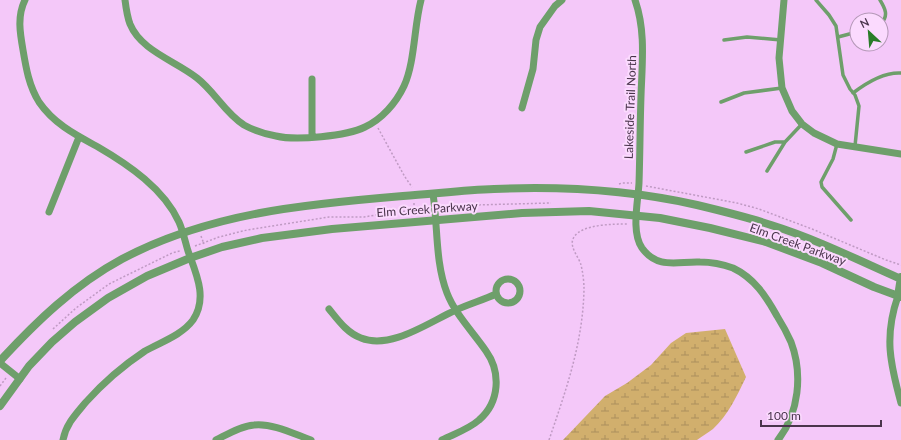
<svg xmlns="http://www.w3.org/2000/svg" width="901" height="440" font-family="Lato,sans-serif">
  <defs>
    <pattern id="wetland-marsh" width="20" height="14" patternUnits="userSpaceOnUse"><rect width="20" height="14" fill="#d1af6d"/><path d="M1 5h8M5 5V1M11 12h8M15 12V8" fill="none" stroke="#ac8f5c"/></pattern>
  </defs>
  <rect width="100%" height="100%" fill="#f4c8f9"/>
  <!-- wetland -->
  <path fill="url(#wetland-marsh)" d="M725,329L746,377C737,396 728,415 713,429C708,433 702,436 697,440H563L605,396L627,383L651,365L671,343L686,333Z"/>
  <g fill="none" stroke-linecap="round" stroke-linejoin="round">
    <!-- path -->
    <path stroke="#bf9ac3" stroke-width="1.5" stroke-dasharray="2 2" stroke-linecap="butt" d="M378,128L405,177L412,187
      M619,184L622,183H632
      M646,186L737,203L759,209L812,229L886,260L901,265
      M414,203V215
      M443,208L475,205L551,203
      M201,236L204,244
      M195,246L219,237L247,230L329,217H364L393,212L427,210
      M53,329L76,308L109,284L172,253L180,251
      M0,386L6,378
      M549,440C566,390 583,343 584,289C584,282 583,273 581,265C579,257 568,246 574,237C582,224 614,224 628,224"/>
    <!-- service -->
    <path stroke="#6e9f6b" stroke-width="3.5" d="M816,0L829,15L836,26L843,75L850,89L855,95L859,106L855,146
      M880,0C885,8 889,16 881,23
      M838,37L857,32
      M724,40L747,37L781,40
      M853,93C866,83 884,72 901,73
      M721,102L744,93L782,88
      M837,144L833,159L821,182L822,187L851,220
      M746,152L775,142H785
      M767,171L785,142L802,124"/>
    <!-- minor -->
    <path stroke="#6e9f6b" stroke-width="7" d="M25,0C17,16 20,33 23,50C26,68 29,86 39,102C54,124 76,135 98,147C129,165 164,189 179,222C183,231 185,241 188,251C196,273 208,298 193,320C182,335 161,342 145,351C124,365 103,383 86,402C76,414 66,424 63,440
      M125,0C126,8 127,16 130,24C141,51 176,61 197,78C215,92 225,113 244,125C253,130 265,134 276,136C296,141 347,136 365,127C382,119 396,103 404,86C415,62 414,26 421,0
      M635,0C646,31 642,64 641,96C640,125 640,154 639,183C638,202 631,232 642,248C658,270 678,261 700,262C712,262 722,264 733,268C754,278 766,296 777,316C782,324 787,333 791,342C803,374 799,413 778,440
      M784,0L779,58L782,88L792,111L802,124L814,133L837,144L901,154
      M312,79V137
      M522,108L533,69L536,40L540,27L555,6L562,0
      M433,194C438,226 435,262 447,293C455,314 473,332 486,351C501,372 500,402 479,420C469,429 454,434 442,440
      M49,212L79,137
      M496 291a12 12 0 1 1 24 0a12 12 0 1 1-24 0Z
      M898,296C884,336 890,363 901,403
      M329,309C338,320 347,333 361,338C391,350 429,322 456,310C469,304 483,300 496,294
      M0,363L20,379
      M216,440C228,434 241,426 254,425C273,423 294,434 311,440"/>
    <!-- tertiary -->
    <path stroke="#6e9f6b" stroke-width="8" d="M898,296L901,277
      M0,361C36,322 74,285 122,259C209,213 306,204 403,196C433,194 464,190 494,189C562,186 630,190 697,205C722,211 747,217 771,225C816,239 858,260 901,279
      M0,406L29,366L52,342L75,322L108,298L147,276L190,258L222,247L262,238L332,229L522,213L589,211L660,218L710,228L766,242L822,263L874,287L901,297"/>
  </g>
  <g text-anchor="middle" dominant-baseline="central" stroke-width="4" stroke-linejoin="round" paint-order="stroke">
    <!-- street labels -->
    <g font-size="12" fill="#4a344c" stroke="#fbdafe">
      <text transform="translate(630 107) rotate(-88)">Lakeside Trail North</text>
      <text transform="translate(427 209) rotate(-4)">Elm Creek Parkway</text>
      <text transform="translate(798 244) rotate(20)">Elm Creek Parkway</text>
    </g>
  </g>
  <!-- north arrow -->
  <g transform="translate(869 32) rotate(334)"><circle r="19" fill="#fbdafe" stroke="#b498b7"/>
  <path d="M0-3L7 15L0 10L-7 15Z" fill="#2a7c28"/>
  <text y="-6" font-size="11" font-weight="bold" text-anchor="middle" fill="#4a344c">N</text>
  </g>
  <!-- scale -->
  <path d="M761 420v6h120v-6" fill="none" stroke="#4a344c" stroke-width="2"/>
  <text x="767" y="420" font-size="12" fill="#4a344c" stroke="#fbdafe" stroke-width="3" paint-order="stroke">100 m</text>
</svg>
